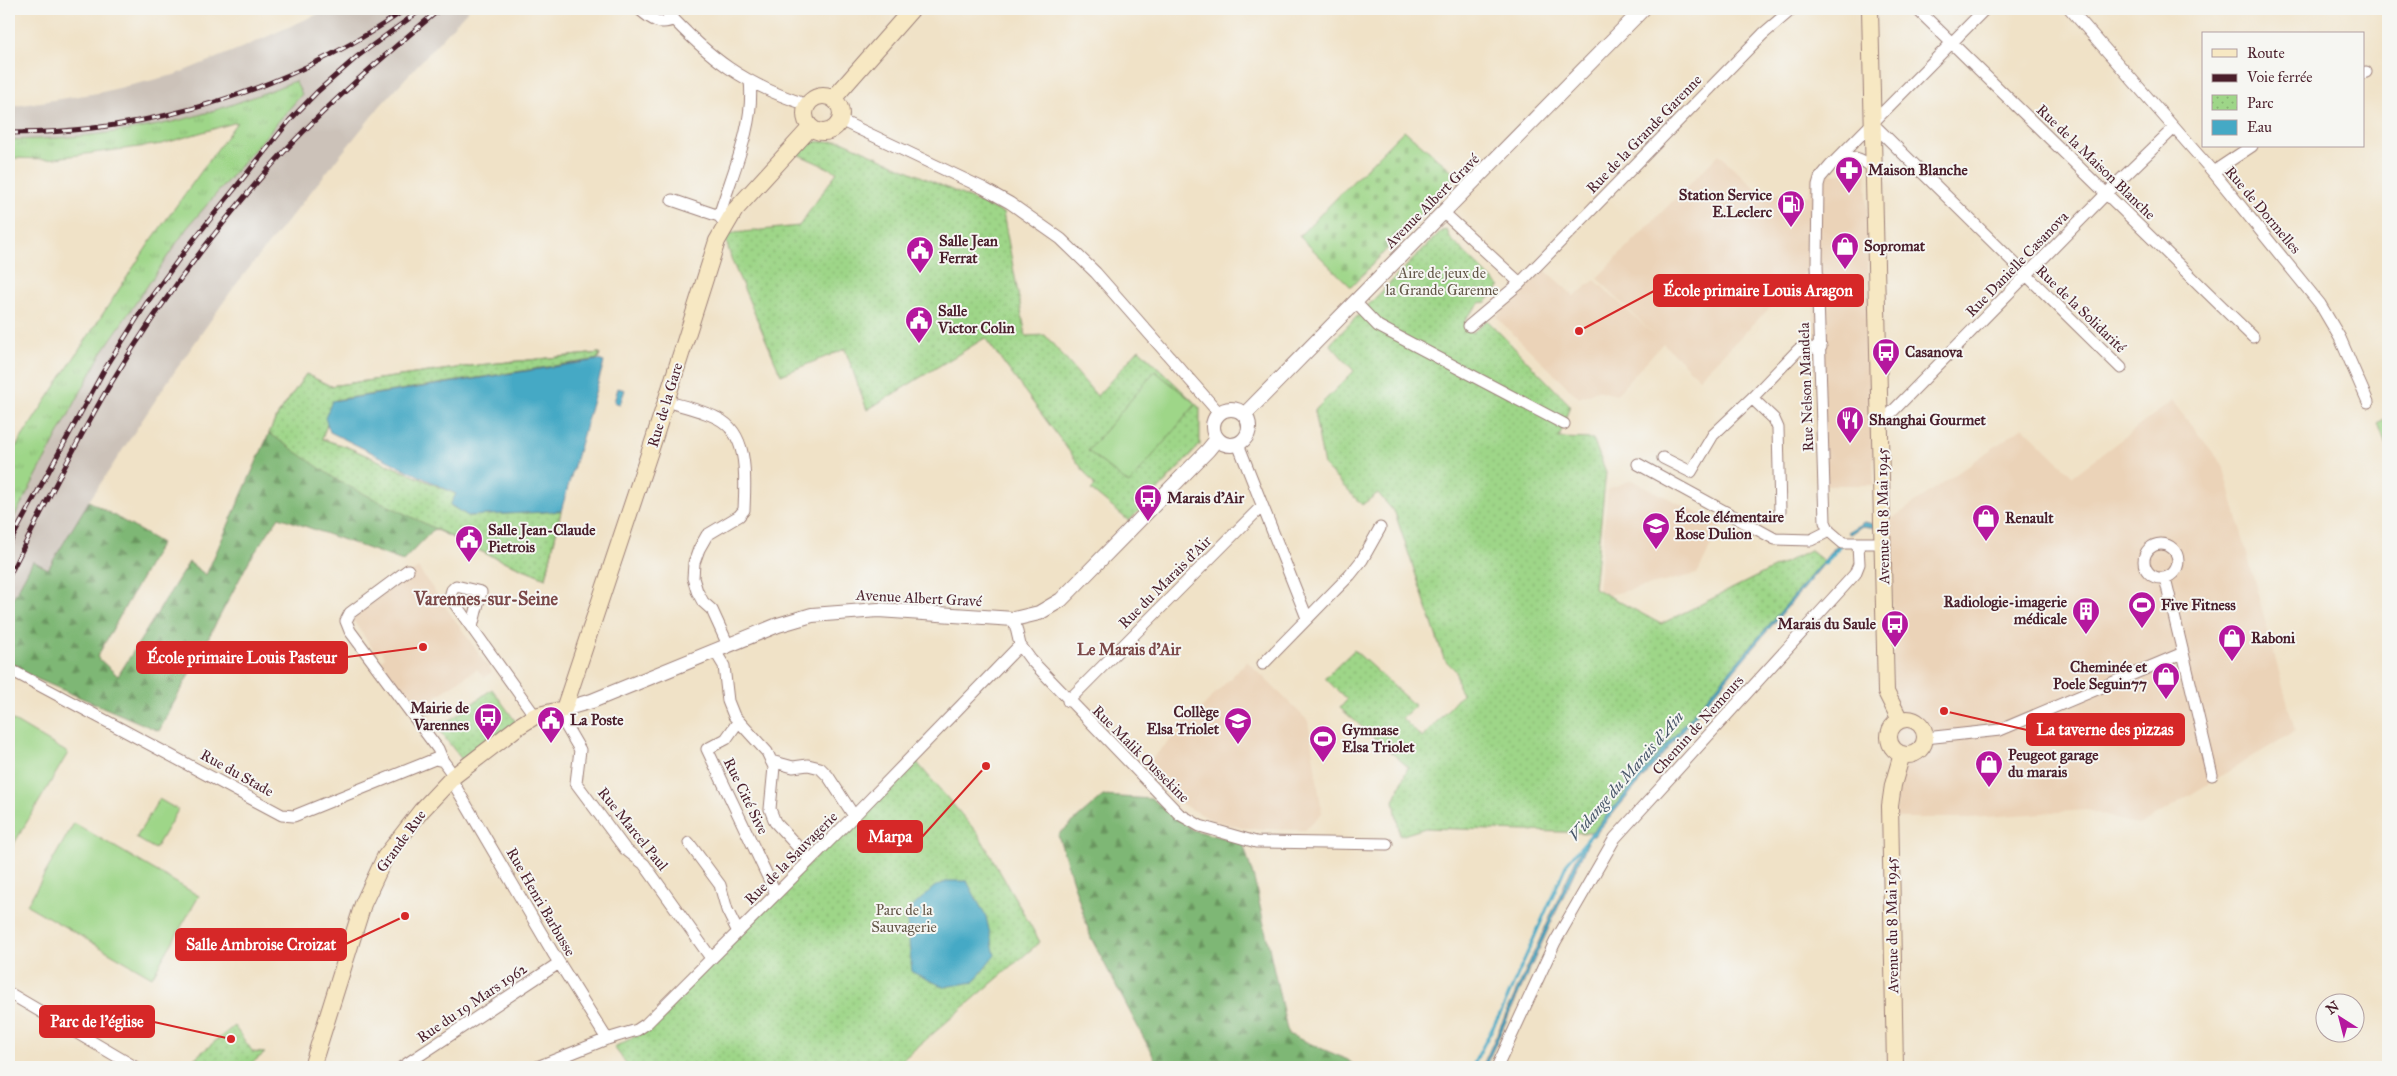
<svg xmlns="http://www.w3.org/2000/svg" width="2397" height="1076" font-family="'IM FELL Great Primer',serif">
  <defs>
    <pattern id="grass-tufts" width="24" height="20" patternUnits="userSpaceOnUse" patternTransform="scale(1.25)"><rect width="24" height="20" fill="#9ed688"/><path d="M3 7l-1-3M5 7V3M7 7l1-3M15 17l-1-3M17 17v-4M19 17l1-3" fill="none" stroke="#8ab776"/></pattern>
    <pattern id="forest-firs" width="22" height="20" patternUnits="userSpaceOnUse" patternTransform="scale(1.25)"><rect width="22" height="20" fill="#7eb774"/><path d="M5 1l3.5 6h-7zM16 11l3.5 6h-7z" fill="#69945f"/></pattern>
    <pattern id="cemetery-stones" width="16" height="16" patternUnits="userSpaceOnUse" patternTransform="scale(1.25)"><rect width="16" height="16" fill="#9ed688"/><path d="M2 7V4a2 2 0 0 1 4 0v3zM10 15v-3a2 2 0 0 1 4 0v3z" fill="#8ab776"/></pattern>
    <pattern id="park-dots" width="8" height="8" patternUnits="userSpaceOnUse" patternTransform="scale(1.25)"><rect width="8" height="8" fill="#9ed688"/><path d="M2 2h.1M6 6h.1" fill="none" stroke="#8ab776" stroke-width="1.8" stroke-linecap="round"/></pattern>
  </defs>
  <rect width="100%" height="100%" fill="#f6f6f2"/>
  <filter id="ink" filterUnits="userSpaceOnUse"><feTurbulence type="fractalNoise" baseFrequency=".02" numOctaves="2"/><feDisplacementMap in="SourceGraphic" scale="10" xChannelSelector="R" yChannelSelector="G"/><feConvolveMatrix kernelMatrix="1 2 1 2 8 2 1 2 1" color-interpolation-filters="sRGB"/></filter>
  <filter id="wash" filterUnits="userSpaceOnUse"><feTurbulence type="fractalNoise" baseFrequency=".0096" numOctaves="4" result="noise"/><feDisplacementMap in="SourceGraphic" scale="20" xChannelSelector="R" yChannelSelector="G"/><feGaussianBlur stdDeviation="1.12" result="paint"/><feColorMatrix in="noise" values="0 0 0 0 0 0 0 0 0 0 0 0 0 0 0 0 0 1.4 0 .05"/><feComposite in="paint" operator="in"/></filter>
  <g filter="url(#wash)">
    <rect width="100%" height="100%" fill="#f0e2c7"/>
    <!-- built -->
    <path fill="#ebd3b8" d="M1719,154L1760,193L1809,196L1812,175L1866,171L1874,485H1819L1813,265L1699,378L1663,343L1616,395L1597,390L1579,398L1496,317L1544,269L1574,296L1595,280L1659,340L1597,278Z
      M2172,401L2223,465L2295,731L2139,826L2087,810L1971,818H1896L1890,520L2023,427L2073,476Z
      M1632,480L1722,525L1697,574L1608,595L1598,589L1608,489Z
      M418,568L492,672L484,678L477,669L441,693L427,704L433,714L424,721L381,660L385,657L381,650L376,653L351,618Z
      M1247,661L1308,721L1322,813L1305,830L1242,828L1214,821L1178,802L1142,769Z"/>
    <!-- railway -->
    <path fill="#ccc2b9" d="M329,9H469L380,106L234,287L168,381L89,501L48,569L33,561L9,606V527L102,352L187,228L302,94L295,81L228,107L154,126L70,138L9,140V107L98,93L174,75L246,46Z"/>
    <!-- grass -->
    <path fill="url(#grass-tufts)" stroke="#747a5a" d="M295,81L302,94L187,228L102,352L9,527V457L150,242L237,122L162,144L48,159L9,158V140C57,139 105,135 153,126C202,117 249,99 295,81Z
      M2388,417V451L2378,424Z"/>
    <!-- forest -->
    <path fill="url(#forest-firs)" stroke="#646b50" d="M600,353L598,359L335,400L322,439L347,447L456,494L451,506L468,516L561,511L546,578L489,555L434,529L403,561L279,517L249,561L159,731L9,667V606L33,561L48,569L89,501L161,543L97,657L118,676L189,562L206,575L276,418L306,374L330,386L478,365Z
      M1103,796L1152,799L1193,830L1243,843L1254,879L1288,1034L1348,1060L1356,1067H1159L1091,938L1058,835Z"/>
    <!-- cemetery -->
    <path fill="url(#cemetery-stones)" stroke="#747a5a" d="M1404,130L1457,175L1351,287L1299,236Z"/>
    <!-- park -->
    <path fill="url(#park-dots)" stroke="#747a5a" d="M842,141L1003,213L1026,336L1045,335L1097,396L1139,349L1200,408V445L1129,521L1091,490L1095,486L985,338L867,410L845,349L781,375L732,261L724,234L799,226L837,172L795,153L810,142Z
      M1447,230L1450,238L1500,287L1486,302L1480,303L1466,318L1464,326L1472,333L1487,320L1570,405L1559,438L1593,439L1606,472L1594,588L1661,624L1810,550L1825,562L1594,833L1425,828L1400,836L1394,801L1408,767L1340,708L1347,700L1325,678L1354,650L1415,706L1402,718L1422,738L1462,694L1458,687L1456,671L1444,659L1395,513L1378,493L1362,505L1324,466L1314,411L1354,371L1330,344L1441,231Z
      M600,353L598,359L335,400L322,439L347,447L456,494L451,506L468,516L561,511L546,578L489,555L340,482L269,433L276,418L306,374L330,386L478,365Z
      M492,689L516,722L463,761L438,729Z
      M914,759L979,835L1040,942L894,1067H629L614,1047L636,1036Z
      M234,1026L253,1052L265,1053L252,1063L254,1067H195L191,1061Z"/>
    <!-- pitch -->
    <path fill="#9ed688" stroke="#747a5a" d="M1155,371L1196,404L1129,484L1088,451Z
      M9,718L68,753L9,852Z
      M159,799L178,810L155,849L136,838Z
      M74,823L199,896L152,977L27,905Z"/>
    <!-- water -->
    <path fill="#45a9c5" stroke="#486478" d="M598,360L604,362L561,511L468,516L450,505L456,494L330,432L325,418L332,401Z
      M618,388L625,390L620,404L614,402Z
      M1864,522L1878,525V528L1862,526L1850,534L1847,532Z
      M1837,545L1839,546L1594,836H1589Z
      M1584,842H1588L1485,1067H1482Z
      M948,881H967L986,917L995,955L974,982L944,987L912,972L906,913L934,887Z"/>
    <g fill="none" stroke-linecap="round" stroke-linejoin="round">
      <!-- stream -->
      <path stroke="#45a9c5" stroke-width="3" d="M1825,564L1840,546
        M1472,1067L1503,1008L1567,863L1592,834"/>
    </g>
  </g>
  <g filter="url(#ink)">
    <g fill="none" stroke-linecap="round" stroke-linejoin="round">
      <!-- minor casing -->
      <g stroke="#9d8079" stroke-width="13">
        <path id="minor" d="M639,9C650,18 659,27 674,19
          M664,9C709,58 744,85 808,105
          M1917,9L2253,337
          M2070,9L2213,172L2320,304L2340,338L2368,402
          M2363,73L2366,72
          M840,120L983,188L1010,203L1061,239L1096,273L1219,413
          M1872,123L2121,368
          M1837,159C1853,156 1859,157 1872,167
          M2213,172L2252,146
          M672,200L719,216L723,221
          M1444,213L1520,283
          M719,216C732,173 755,126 750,81
          M1355,302L1378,326L1564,424
          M1469,326L1520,283L1763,34L1792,9
          M1752,398L1774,419L1778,428L1780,512
          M665,401C682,406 702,410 717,418C750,434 745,480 744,510L739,516L707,535L699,549L694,563L693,578L697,591L703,602L712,610L728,645
          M1880,419L1890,414L2106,194L2174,128
          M1238,444L1307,618
          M1663,458L1691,472L1713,435L1752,398L1798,350L1821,347
          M1638,464L1775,539L1811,540L1829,531
          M1883,543H1843L1829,531L1825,522L1817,265L1818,185L1820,178L1831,165L1985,9
          M2144 561a17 17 0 1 1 34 0a17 17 0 1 1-34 0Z
          M408,570L350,613L346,621L350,631L438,749L443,761
          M1014,619L1020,645L1031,660L1179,814L1200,826L1256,842L1387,844
          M472,627L481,592L456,586L452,590L450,597L535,716
          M715,651L724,666L728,701L734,716L767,752L774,767L770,809L775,822L810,860
          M2183,653L2212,775
          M1263,664L1350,575L1362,560L1380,528
          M9,669L282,815L294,816L435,759L443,761L454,776
          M1068,701L1262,506
          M564,709L566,726L580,750L576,783L625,849L644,864L711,958
          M738,722L726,739L707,749L776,894
          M1925,738L2000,730L2183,653L2165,578
          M771,761L793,767L808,765L820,768L828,776L854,816
          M451,779L553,953L607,1039
          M689,843L720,885L727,910L738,932
          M9,993L135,1067
          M402,1067L559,963
          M537,1067L607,1039L637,1030L646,1024L854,816L1020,645
          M1497,1067L1555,942L1615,838L1855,574L1859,564L1858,545"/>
      </g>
      <!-- tertiary casing -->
      <g stroke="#9d8079" stroke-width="16">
        <path id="tertiary" d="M1213 427a18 18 0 1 1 36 0a18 18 0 1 1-36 0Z
          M1244,415L1643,9
          M564,709L592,701L778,625L812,615L878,610L1014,619L1039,613L1061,600L1208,450L1217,439"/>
      </g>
      <!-- secondary casing -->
      <g stroke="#9d8079" stroke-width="18">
        <path id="secondary" d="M1870,9L1886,692L1900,720
          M805 114a18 18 0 1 1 36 0a18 18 0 1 1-36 0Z
          M833,99L912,9
          M1889 737a18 18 0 1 1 36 0a18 18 0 1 1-36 0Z
          M312,1067L363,904L385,857L421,811L454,776L519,726L535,716L564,709L654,439L717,241L735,210L811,127
          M1895,1067L1890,806L1893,785L1902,754"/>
      </g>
      <!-- minor -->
      <use href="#minor" stroke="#fff" stroke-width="11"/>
      <!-- tertiary -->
      <use href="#tertiary" stroke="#fff" stroke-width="14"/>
      <!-- secondary -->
      <use href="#secondary" stroke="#f7e8c3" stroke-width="16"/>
      <!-- rail casing -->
      <g stroke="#4a1f2b" stroke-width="5">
        <path id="rail" d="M9,133C150,133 291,90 406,9
          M9,544L103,372L146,304L187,248L290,120L317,92L358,56L422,9
          M9,576C41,513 72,449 108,388C153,313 206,241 264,174C316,114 379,60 440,9"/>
      </g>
      <!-- rail -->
      <use href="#rail" stroke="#f6f6f2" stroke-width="3" stroke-dasharray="9" stroke-linecap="butt"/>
    </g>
  </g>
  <!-- icons -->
  <defs>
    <g id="pharmacy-pin" transform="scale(1.4375)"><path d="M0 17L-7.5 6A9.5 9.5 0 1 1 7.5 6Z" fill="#b5179e" stroke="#f6f6f2"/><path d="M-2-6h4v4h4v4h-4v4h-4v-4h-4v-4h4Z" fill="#fff"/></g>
    <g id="fuel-pin" transform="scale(1.4375)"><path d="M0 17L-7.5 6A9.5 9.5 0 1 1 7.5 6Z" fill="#b5179e" stroke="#f6f6f2"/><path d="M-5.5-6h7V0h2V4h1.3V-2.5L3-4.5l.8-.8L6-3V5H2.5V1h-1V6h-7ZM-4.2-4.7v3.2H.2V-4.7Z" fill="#fff"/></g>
    <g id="shop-pin" transform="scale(1.4375)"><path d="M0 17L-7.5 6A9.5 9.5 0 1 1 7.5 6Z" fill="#b5179e" stroke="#f6f6f2"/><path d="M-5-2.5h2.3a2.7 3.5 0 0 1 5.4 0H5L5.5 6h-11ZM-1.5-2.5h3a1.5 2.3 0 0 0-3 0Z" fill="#fff"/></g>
    <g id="civic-pin" transform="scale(1.4375)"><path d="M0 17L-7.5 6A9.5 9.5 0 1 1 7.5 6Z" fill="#b5179e" stroke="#f6f6f2"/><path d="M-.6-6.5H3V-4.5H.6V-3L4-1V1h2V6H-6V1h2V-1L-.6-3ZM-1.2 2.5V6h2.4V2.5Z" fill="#fff"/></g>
    <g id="bus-pin" transform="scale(1.4375)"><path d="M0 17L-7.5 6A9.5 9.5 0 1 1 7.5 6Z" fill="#b5179e" stroke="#f6f6f2"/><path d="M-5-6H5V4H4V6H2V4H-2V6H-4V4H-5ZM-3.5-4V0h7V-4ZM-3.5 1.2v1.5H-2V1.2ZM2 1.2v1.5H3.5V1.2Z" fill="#fff"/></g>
    <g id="restaurant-pin" transform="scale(1.4375)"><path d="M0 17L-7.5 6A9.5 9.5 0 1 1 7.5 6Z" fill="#b5179e" stroke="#f6f6f2"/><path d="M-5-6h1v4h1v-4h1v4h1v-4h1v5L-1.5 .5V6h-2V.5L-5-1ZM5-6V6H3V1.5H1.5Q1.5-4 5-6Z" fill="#fff"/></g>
    <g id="school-pin" transform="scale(1.4375)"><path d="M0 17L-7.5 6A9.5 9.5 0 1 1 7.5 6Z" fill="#b5179e" stroke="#f6f6f2"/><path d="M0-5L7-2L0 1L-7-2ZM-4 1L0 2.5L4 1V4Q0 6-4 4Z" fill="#fff"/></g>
    <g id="stadium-pin" transform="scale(1.4375)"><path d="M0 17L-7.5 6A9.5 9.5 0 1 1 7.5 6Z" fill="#b5179e" stroke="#f6f6f2"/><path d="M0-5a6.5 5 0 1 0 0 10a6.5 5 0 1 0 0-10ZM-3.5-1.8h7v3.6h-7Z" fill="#fff"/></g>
    <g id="building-pin" transform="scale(1.4375)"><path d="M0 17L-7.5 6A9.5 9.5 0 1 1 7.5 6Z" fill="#b5179e" stroke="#f6f6f2"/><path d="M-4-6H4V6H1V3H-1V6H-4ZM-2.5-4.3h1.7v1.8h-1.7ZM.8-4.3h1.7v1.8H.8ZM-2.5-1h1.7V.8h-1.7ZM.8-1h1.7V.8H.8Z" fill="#fff"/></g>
  </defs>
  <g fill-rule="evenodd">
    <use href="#pharmacy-pin" x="1849" y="170"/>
    <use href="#fuel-pin" x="1791" y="204"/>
    <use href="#shop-pin" x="1845" y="246"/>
    <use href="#civic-pin" x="920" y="250"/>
    <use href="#civic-pin" x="919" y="320"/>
    <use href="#bus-pin" x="1886" y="352"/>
    <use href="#restaurant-pin" x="1850" y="420"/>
    <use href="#bus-pin" x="1148" y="498"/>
    <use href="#shop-pin" x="1986" y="518"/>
    <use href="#school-pin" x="1656" y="526"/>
    <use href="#civic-pin" x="469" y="539"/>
    <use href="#stadium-pin" x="2142" y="605"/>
    <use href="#building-pin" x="2086" y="611"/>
    <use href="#bus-pin" x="1895" y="624"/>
    <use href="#shop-pin" x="2232" y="638"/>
    <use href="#shop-pin" x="2166" y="676"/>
    <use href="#bus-pin" x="488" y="717"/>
    <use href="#civic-pin" x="551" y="720"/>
    <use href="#school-pin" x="1238" y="721"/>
    <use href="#stadium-pin" x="1323" y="739"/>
    <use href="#shop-pin" x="1989" y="764"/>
  </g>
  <g text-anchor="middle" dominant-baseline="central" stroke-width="4" stroke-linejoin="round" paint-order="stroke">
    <!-- street labels -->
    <g font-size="15" fill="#4a1f2b" stroke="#f6f6f2">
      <text transform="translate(1644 134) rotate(-46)">Rue de la Grande Garenne</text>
      <text transform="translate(2096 162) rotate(44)">Rue de la Maison Blanche</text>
      <text transform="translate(1432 201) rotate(-45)">Avenue Albert Gravé</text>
      <text transform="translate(2263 210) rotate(50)">Rue de Dormelles</text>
      <text transform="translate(2017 264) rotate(-46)">Rue Danielle Casanova</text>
      <text transform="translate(2081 309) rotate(44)">Rue de la Solidarité</text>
      <text transform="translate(1806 387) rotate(-92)">Rue Nelson Mandela</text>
      <text transform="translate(665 405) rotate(-73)">Rue de la Gare</text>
      <text transform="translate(1883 516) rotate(-91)">Avenue du 8 Mai 1945</text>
      <text transform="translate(1165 582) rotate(-45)">Rue du Marais d'Air</text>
      <text transform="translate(919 598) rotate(3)">Avenue Albert Gravé</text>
      <text transform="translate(1698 725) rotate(-48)">Chemin de Nemours</text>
      <text transform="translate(1141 754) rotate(45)">Rue Malik Oussekine</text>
      <text transform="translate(237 773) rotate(29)">Rue du Stade</text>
      <text transform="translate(746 796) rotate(64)">Rue Cité Sive</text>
      <text transform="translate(633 829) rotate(51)">Rue Marcel Paul</text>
      <text transform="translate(401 841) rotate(-54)">Grande Rue</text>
      <text transform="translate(791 858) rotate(-45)">Rue de la Sauvagerie</text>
      <text transform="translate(541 902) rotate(60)">Rue Henri Barbusse</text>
      <text transform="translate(1892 925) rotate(-91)">Avenue du 8 Mai 1945</text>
      <text transform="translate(472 1003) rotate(-34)">Rue du 19 Mars 1962</text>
    </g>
    <!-- poi labels -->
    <g font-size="15" font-weight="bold" fill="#4a1f2b" stroke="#f6f6f2" text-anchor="start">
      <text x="1868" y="170">Maison Blanche</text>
      <text x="1772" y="195" text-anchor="end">Station Service<tspan x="1772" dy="17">E.Leclerc</tspan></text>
      <text x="939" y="241">Salle Jean<tspan x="939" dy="17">Ferrat</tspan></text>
      <text x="1864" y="246">Sopromat</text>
      <text x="938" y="311">Salle<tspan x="938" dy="17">Victor Colin</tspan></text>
      <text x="1905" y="352">Casanova</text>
      <text x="1869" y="420">Shanghai Gourmet</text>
      <text x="1167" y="498">Marais d'Air</text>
      <text x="1675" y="517">École élémentaire<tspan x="1675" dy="17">Rose Dulion</tspan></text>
      <text x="2005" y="518">Renault</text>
      <text x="488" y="530">Salle Jean-Claude<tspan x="488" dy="17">Pietrois</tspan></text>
      <text x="2067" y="602" text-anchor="end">Radiologie-imagerie<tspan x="2067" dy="17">médicale</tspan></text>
      <text x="2161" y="605">Five Fitness</text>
      <text x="1876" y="624" text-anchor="end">Marais du Saule</text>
      <text x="2251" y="638">Raboni</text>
      <text x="2147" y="667" text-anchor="end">Cheminée et<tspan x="2147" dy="17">Poele Seguin77</tspan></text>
      <text x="469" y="708" text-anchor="end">Mairie de<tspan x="469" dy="17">Varennes</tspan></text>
      <text x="1219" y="712" text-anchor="end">Collège<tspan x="1219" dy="17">Elsa Triolet</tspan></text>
      <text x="570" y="720">La Poste</text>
      <text x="1342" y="730">Gymnase<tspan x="1342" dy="17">Elsa Triolet</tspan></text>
      <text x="2008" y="755">Peugeot garage<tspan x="2008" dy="17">du marais</tspan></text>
    </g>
    <!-- park labels -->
    <g font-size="15" fill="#635647" stroke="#f6f6f2">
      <text x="1442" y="273">Aire de jeux de<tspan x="1442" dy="17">la Grande Garenne</tspan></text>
      <text x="904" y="910">Parc de la<tspan x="904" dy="17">Sauvagerie</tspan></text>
    </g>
    <!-- neighbourhood labels -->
    <g font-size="16" font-weight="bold" fill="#7b4848" stroke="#f6f6f2">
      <text x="1129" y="649">Le Marais d'Air</text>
    </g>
    <!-- water labels -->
    <g font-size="16" font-style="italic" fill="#485669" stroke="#f6f6f2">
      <text transform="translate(1626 776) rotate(-49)">Vidange du Marais d'Ain</text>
    </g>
    <!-- quarter labels -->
    <g font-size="18" font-weight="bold" fill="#7b4848" stroke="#f6f6f2">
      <text x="486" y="599">Varennes-sur-Seine</text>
    </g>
  </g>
  <!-- callouts -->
  <path fill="none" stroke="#d62828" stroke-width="2" d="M1579 331L1654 291M423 647L347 657M1944 711L2027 730M986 766L922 837M405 916L346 944M231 1039L154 1022"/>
  <g fill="#d62828" stroke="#f6f6f2" stroke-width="2">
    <circle cx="1579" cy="331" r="5"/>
    <circle cx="423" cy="647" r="5"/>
    <circle cx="1944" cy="711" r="5"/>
    <circle cx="986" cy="766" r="5"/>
    <circle cx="405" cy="916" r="5"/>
    <circle cx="231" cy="1039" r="5"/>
  </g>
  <g fill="#d62828" stroke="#d62828" stroke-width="2">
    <rect x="1654" y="275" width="209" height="31" rx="5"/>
    <rect x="137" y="642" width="210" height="31" rx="5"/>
    <rect x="2027" y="714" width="157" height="31" rx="5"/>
    <rect x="858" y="821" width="64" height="31" rx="5"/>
    <rect x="176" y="929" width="170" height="31" rx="5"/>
    <rect x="40" y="1006" width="114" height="31" rx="5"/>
  </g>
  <g font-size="16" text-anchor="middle" font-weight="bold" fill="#fff">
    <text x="1758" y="296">École primaire Louis Aragon</text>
    <text x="242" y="663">École primaire Louis Pasteur</text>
    <text x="2105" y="735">La taverne des pizzas</text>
    <text x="890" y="842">Marpa</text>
    <text x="261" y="950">Salle Ambroise Croizat</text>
    <text x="97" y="1027">Parc de l'église</text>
  </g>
  <!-- margin -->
  <rect width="2397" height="1076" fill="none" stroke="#f6f6f2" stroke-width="30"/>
  <!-- legend -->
  <rect x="2202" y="32" width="162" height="115" fill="#f6f6f2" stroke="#b1a0a2"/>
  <rect x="2212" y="49" width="25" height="8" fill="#f7e8c3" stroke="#b1a0a2"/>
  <text x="2247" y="58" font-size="15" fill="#4a1f2b">Route</text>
  <rect x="2212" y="74" width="25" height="8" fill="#4a1f2b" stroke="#b1a0a2"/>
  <text x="2247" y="82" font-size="15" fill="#4a1f2b">Voie ferrée</text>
  <rect x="2212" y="95" width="25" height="15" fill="url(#park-dots)" stroke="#b1a0a2"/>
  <text x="2247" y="108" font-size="15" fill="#4a1f2b">Parc</text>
  <rect x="2212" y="120" width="25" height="15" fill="#45a9c5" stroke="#b1a0a2"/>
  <text x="2247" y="132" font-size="15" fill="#4a1f2b">Eau</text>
  <!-- north arrow -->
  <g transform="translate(2340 1018) rotate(324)"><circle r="24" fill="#f6f6f2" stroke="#b1a0a2"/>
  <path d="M0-4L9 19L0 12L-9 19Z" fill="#b5179e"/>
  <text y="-8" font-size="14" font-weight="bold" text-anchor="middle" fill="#4a1f2b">N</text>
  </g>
</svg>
